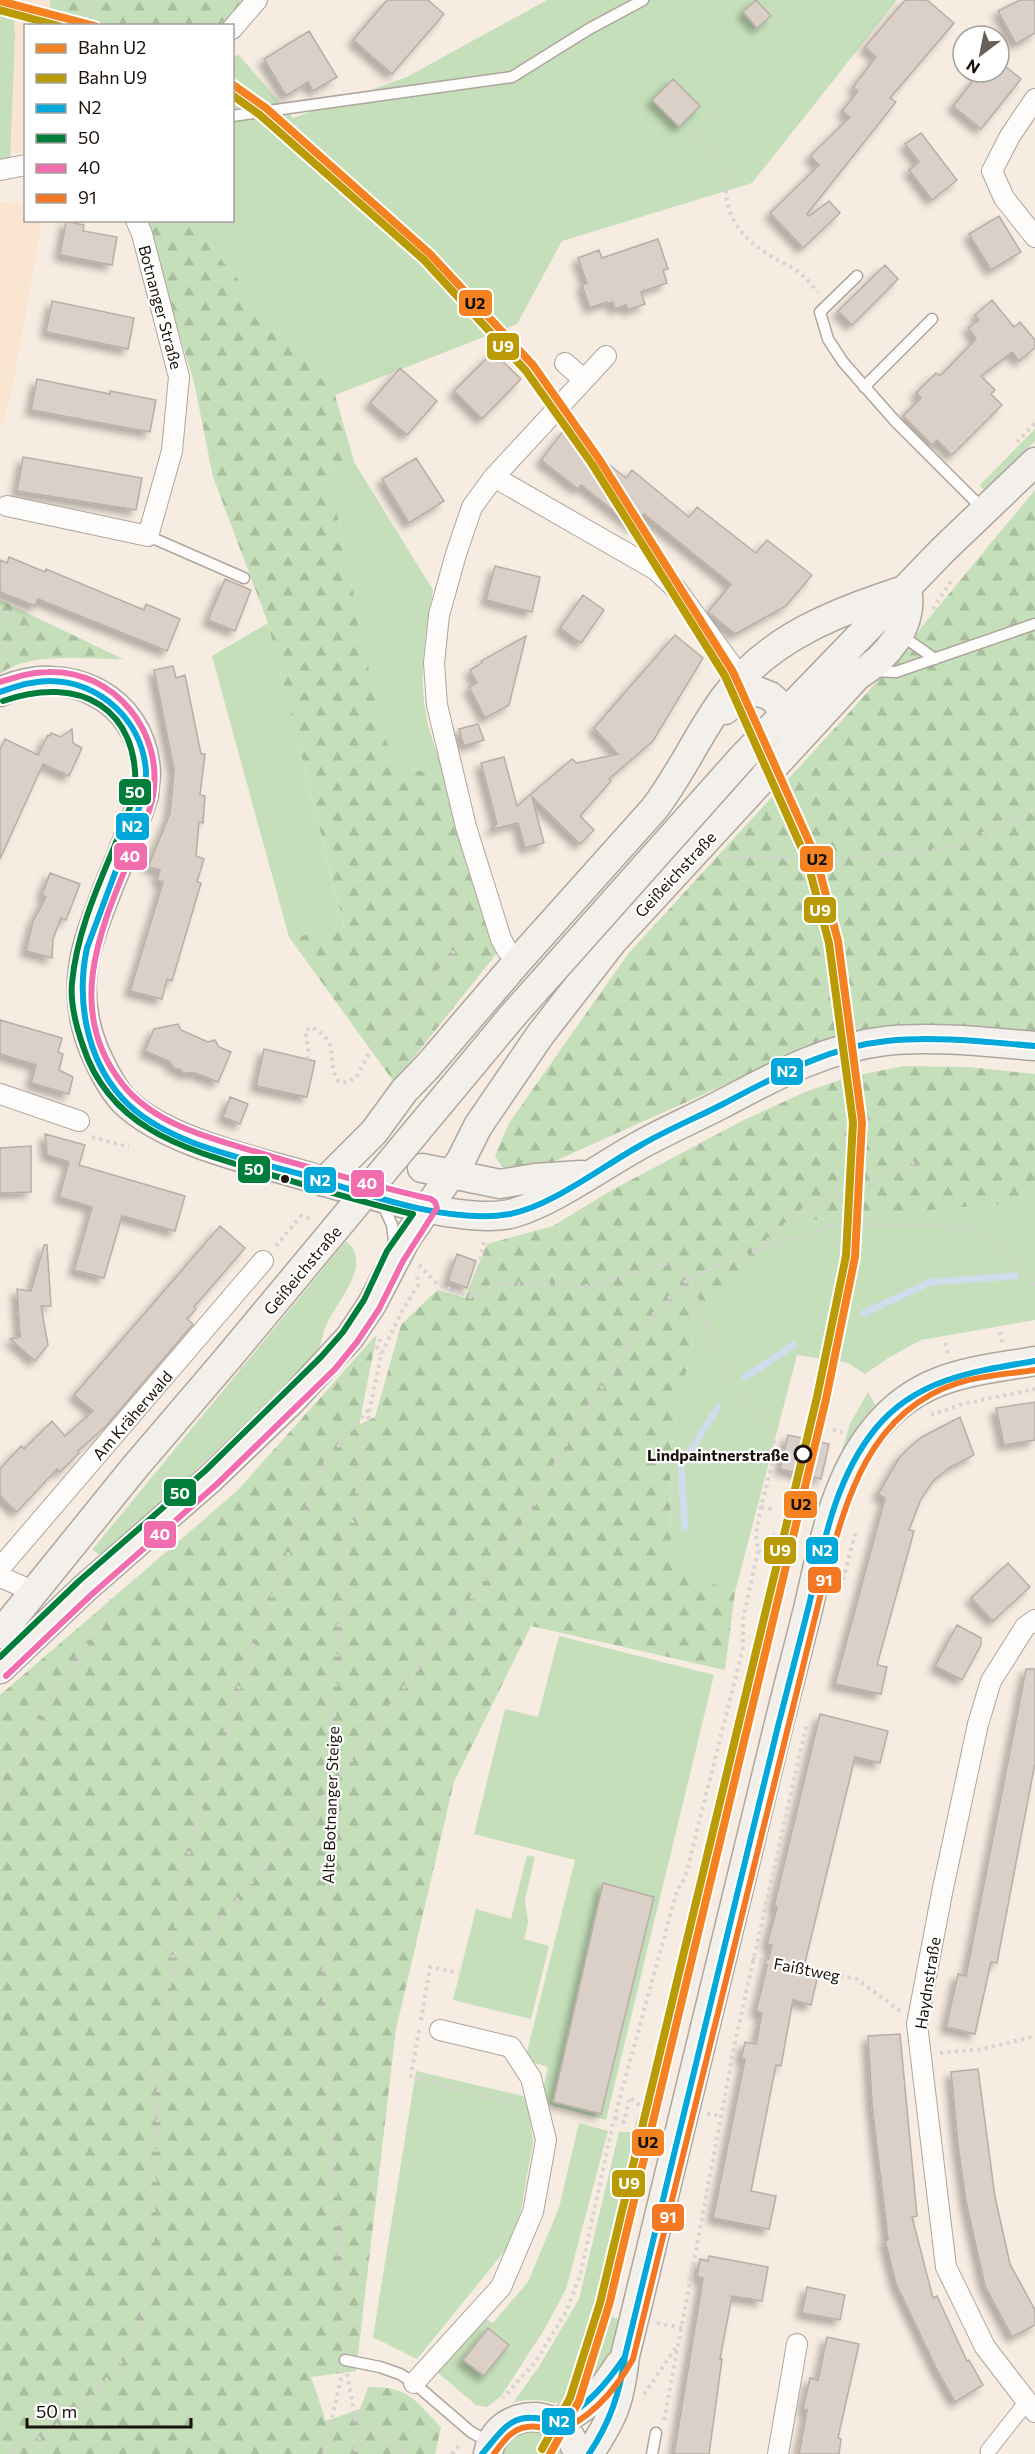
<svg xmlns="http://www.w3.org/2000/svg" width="1035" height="2454" font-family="Commissioner,sans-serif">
  <defs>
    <pattern id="forest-firs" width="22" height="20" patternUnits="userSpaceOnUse" patternTransform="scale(1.5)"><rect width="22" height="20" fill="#c4dfb9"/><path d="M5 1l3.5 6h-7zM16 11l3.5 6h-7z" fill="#a8be9e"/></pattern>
    <filter id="shadow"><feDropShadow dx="-5.5" dy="5.5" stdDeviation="3" flood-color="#0004"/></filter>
  </defs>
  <rect width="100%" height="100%" fill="#f6ece1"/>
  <!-- built -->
  <path fill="#f9e5d0" d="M13,0H50V25L26,26L25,153L10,152L15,37Z
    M0,202L25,203L26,220L42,221L12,390L0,430Z"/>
  <!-- green -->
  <path fill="#c4dfb9" d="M0,0H13L15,36L10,162L0,160Z
    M547,0H897L752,183L562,241L517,324L335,395L189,221L232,220V60L238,54L293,118L407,77Z
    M1035,429V441L984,490L980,485Z
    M354,462L433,590C425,634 418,676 427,720C431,740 440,760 446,778L396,764L381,728L328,469Z
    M268,623L345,931L289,937L212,656Z
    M1035,1201V1320L921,1340L890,1357L865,1374L848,1363L797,1355L735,1592L671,1568L670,1454L696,1320L790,1222Z
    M346,1241C375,1264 334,1304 325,1328C320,1343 321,1349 311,1362L103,1557L92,1550Z
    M868,1392L875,1405L863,1419L844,1450H842L850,1424Z
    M559,1636L714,1675L606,2120L540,2102L548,2067L525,2060L575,1860L474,1834L505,1709L538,1717Z
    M527,1855L535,1857L525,1899L528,1923L524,1939L549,1946L531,2019L453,2000L476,1909L511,1919Z
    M416,2071L527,2097L533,2142L516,2237L417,2359L373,2337Z
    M638,2115L656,2132L612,2317L622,2320C615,2349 597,2397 563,2403C555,2405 545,2400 536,2400C528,2399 520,2401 513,2403L540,2365L579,2299L619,2132H633Z
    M579,2123L608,2131L566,2289L544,2330L501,2396L487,2407L476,2405L436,2371L482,2317L493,2323L528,2282L559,2208Z
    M534,2429L554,2438L563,2454H501L514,2435Z"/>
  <!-- forest -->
  <path fill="url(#forest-firs)" d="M50,0H245L224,26L50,25Z
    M144,221H189L335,395L354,462L328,469L381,728L396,764L446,778L453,813L497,953L394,1082L289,937L345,930L268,623L213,477L194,382Z
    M1035,490V1031L981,1028L861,1029L740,1078L537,1169L502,1167L495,1156L509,1123L628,954L867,693Z
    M0,600L123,659C88,659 29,651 0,674Z
    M904,1066L968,1067L1035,1074V1201L790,1222L696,1320L670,1454L671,1568L735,1592L725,1670L531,1626L454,1782L396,2029L356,2371L311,2377L326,2421L360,2409L368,2387C410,2387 413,2399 441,2427L435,2454H0V1695L237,1491L377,1334L359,1425L375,1417L401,1325L437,1290L465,1298L487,1244L553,1226L612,1190L744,1120L805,1092L849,1077Z"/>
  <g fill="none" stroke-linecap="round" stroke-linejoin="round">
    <!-- stream -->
    <path stroke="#cfdcec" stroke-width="7" d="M864,1313L931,1282L1015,1276
      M745,1377L794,1345
      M685,1528L681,1466L718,1407"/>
  </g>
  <!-- building -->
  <path fill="#dad0c8" stroke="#b8aea7" stroke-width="1.5" filter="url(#shadow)" d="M387,0H428L444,14L392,74L353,40Z
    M756,0L771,16L757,28L743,12Z
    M905,0H927L954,23L890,98L896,102L807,214L809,216L829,201L840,213L803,248L770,213L819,165L810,156L850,117L842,111L858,91L853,87L876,57L865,47Z
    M1020,0H1035V33L1016,44L998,11Z
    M309,31L337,77L313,91L308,82L286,96L264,59Z
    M999,61L1021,79L981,129L953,106L980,72H999Z
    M673,79L700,106L679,127L652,100Z
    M921,133L957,180L932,200L909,170L919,162L905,144Z
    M999,216L1021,252L991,270L969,234Z
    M66,221L84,225L83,231L117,237L112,265L60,255Z
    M658,239L668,269L663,270L667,283L641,292L645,304L628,310L626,305L615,309L613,302L608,304L607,302L590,308L582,285L587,283L578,258L599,250L602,258Z
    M885,265L898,279L852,325L838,311Z
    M992,300L1014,327L1020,322L1035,340V348L1019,361L1012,352L981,376L995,390L991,394L1002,405L952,455L937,440L932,445L903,416L921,398L916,393L936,373L940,376L976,339L968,328L979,320L975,315Z
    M52,301L134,318L128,349L46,332Z
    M493,352L521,379L482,419L454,391Z
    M400,368L437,401L407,435L370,403Z
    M37,379L110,394V391L156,400L150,432L31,410Z
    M565,429L626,478L632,470L689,517L697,507L756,553L767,540L812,575L786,606L735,634L708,612L731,584L644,514L634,527L581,485L578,489L541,460Z
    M23,457L142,478L136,510L17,491Z
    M416,458L444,501L409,523L382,479Z
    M9,557L45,572L46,569L144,610L146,604L180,619L167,651L38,599L35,606L0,592V560L7,563Z
    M495,566L540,577L532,612L486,600Z
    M225,579L251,590L235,631L208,620Z
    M583,595L604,610L581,643L560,628Z
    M675,635L703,658L653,741L609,779L611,781L580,816L594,830L580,844L532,797L544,843L525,848L518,823L490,830L497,824L481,763L504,757L517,806L572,759L577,763L618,754L594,728Z
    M526,636L509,705L485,718L469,687L477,683L470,670L482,663L481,661Z
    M173,666L176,678L185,675L201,754H205L200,795L205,796L203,823L199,822L196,856L204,859L197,882L201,883L172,981L167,979L162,999L130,991L163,882L157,880L160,870L148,867L170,813L174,770L154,670Z
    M478,724L484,740L464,746L459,729Z
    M72,729L73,743L82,748L69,776L43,764L0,859V749L5,739L38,755L48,735L50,736L51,733L61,737Z
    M50,873L80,884L66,920L61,918L53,939L52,958L26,951L33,921L46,897L42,895Z
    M0,1020L62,1038L58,1052L63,1054L59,1070L73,1077L69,1094L31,1083L36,1065L0,1054Z
    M178,1024L181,1030L208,1042L215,1040L219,1047L231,1052L218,1082L195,1073H183L180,1069H175L169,1061L145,1051L154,1029Z
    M264,1049L315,1061L307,1097L256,1086Z
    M230,1097L248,1104L240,1124L223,1117Z
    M45,1134L85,1145L79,1165L185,1196L175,1231L122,1216L104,1278L74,1270L92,1207L59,1197L69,1162L47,1155Z
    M31,1146V1192L0,1193V1148Z
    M220,1226L245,1248L194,1307L196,1309L187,1319L193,1324L105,1427L78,1451L79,1453L60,1472L57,1469L17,1512L0,1496V1469L21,1446L24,1449L52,1421L65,1436L93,1411L74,1395Z
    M44,1245H47L51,1306H41L48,1345L35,1361L10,1339L20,1337L17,1289L31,1291Z
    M457,1254L476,1261L467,1288L448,1281Z
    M1035,1402V1440L1004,1445L996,1408Z
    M960,1417L974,1455L949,1468L933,1481L921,1499L909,1530L914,1531L877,1665L887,1667L881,1694L835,1684L885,1498L878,1494L899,1458L911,1446L922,1437Z
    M788,1435L829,1444L821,1479L780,1469Z
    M1008,1563L1030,1587L993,1621L971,1598Z
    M957,1625L981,1638V1645L962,1680L935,1666Z
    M1026,1669H1035V1763L997,1963L991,1962L975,2034L946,2027L958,1974L966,1976Z
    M820,1714L888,1731L880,1763L855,1757L802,1975L817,1979L811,2005L793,2000L781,2066L776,2065L751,2191L776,2196L769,2229L713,2218L745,2059L741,2058L745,2042L756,2044L762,2013L756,2011L772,1945L767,1944L777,1907L774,1906Z
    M603,1883L654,1897L601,2114L553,2102Z
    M900,2034L917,2216L912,2217L933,2298L937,2296L967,2361L969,2360L983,2385L955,2402L937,2370L896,2284L885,2240H888L872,2105L868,2036Z
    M978,2069L995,2197L1010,2264L1035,2310V2325L1012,2337L985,2286L966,2202L958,2145L951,2072Z
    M709,2256L768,2267L762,2301L732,2296L720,2359H722L709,2454H674L703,2278L697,2277L700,2259L708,2261Z
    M807,2287L845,2295L840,2320L802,2313Z
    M488,2328L509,2345L484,2376L463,2360Z
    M827,2337L859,2344L838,2438L841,2439L839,2454H799L807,2410L803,2409L810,2378L818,2380Z"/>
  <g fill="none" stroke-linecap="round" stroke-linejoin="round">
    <!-- service casing -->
    <g stroke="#aea69d" stroke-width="13">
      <path id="service" d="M232,116L512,77L589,29L643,0
        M857,276L820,312L828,339L843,362L895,421L984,510
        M864,387L932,319
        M148,536L244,578
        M901,635L935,659
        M872,671L896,672L1035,624
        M382,1203L392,1225L395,1248
        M345,2360L380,2367L400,2374L414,2383L471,2432L491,2443
        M652,2454L656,2433"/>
    </g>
    <!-- pedestrian casing -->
    <g stroke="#aea69d" stroke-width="17">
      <path id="pedestrian" d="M988,2451L1026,2403"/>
    </g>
    <!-- minor casing -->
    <g stroke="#aea69d" stroke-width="22">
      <path id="minor" d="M232,29L257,0
        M1035,99L1010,136L992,171L1004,198L1035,237
        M0,170L26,165
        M565,363L583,379
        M494,477L656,570L676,589L741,678
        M7,506L148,536L172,451L179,377L142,234L136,220
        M518,961L507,950L501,939L466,827L437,705L434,663L439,615L456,554L472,507L494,477L606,356
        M0,1094L79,1121
        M0,1568L263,1261
        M0,1577L33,1591
        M1035,1620L1025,1627L991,1681L978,1724L942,1893L917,2024L946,2267L985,2347L1035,2412
        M414,2383L501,2287L533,2212L546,2140L531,2078L511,2047L440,2030
        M778,2454L797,2344"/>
    </g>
    <!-- secondary casing -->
    <g stroke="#aea69d" stroke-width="31">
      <path id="secondary" d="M0,692C65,661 142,697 146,772C146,780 144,788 144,795C128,847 101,896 87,948C78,983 81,1018 94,1050C102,1068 111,1087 124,1101C168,1144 258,1161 316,1179C360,1193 471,1226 514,1213C554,1201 602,1166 640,1145C667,1130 695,1118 722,1104C775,1076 825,1048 885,1041C935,1036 986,1042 1035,1046
        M725,710L738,699L757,691L770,696L787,711
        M742,758L943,550L1035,462
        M422,1168L500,1184L535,1178L581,1175
        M0,1634L135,1467L228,1358
        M0,1669L85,1588L211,1478L291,1401L350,1337L372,1304L406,1239L461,1160L478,1126L540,1035L613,941L857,676C886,658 915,626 907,589C838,612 770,636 725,697C699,732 681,774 654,809L518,961L428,1066L404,1091L374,1132L324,1182
        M556,2423C588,2408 601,2394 619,2365
        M488,2454C493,2418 540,2405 565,2430C572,2437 575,2445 578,2454
        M589,2454C614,2417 620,2401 625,2356C678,2142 728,1928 781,1715C790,1679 799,1644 808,1609C822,1548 835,1477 876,1428C920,1374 972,1372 1035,1361"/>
    </g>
    <!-- path -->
    <path stroke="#d6d3d0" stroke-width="4" stroke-dasharray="3 4.5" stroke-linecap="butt" d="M91,0L93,17
      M712,110L695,137L727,171C721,214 739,237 774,258C783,263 795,268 802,275C808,280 813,287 818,292
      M1017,442L1035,423
      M0,608L32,632L0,652
      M933,609L953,578
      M723,857L836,859L952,848L1035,810
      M307,1059C311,1048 305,1041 306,1030L312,1027C343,1045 324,1057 338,1081L343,1083L356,1078L379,1034L430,984L452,954L459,938L462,887
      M92,1137L129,1147
      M276,1246L301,1216L311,1219
      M756,1250L804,1209L925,1158
      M419,1265L437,1284L471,1297L497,1283L589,1286L672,1262L688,1279L739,1397L774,1435L775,1453L761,1507L756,1534L758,1551L743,1619V1648L685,1878L677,1891L613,2123L580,2276L566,2312L536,2361L503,2398
      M471,1296L476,1284L484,1240
      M1000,1332L1002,1342
      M380,1339L377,1347L381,1354
      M945,1343L948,1354
      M931,1415L963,1404L1035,1389
      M833,1430L842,1432
      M775,1453L785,1455
      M761,1507L772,1509
      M758,1551L765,1553L771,1533L794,1556
      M841,1587L856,1530
      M0,1804L41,1715L100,1622L110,1599
      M752,1959L857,1979L900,2011
      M169,1981L330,1789L421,1664L513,1543L570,1437L625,1351L657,1310L688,1279L753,1252L837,1224L942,1225L974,1230L997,1245L1025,1270L1035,1286
      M421,2020L430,1967L459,1973
      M419,2030L411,2076L518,2106
      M940,2053L983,2049L1035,2036
      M707,2114L721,2116
      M615,2118L624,2122L630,2097L657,2121
      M657,2323L683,2328
      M344,2346L323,1978L339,1609L370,1408L381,1355L402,1311L418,1285L417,1272
      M347,2374L355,2416V2454
      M644,2394L677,2346
      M355,2416L406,2454
      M664,2420L735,2042L807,1722
      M12,2454L33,2443L84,2405L118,2367L142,2320L152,2258L159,2075L176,1928L190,1846L249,1655L285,1562L328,1458L369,1409
      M324,2454L342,2373
      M452,2454L461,2443"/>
    <!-- service -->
    <use href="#service" stroke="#fefcfa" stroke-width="10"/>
    <!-- pedestrian -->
    <use href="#pedestrian" stroke="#fefcfa" stroke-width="15"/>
    <!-- minor -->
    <use href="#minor" stroke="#fefcfa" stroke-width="20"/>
    <!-- secondary -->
    <use href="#secondary" stroke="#f3f0ec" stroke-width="28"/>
    <!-- secondary-bridge casing -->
    <g stroke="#aea69d" stroke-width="31" stroke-linecap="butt">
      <path id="secondary-bridge" d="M228,1358L514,1014L742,758"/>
    </g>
    <!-- secondary-bridge -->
    <use href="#secondary-bridge" stroke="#f3f0ec" stroke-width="28"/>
    <!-- bus-1 casing -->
    <g stroke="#fff" stroke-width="10">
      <path id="bus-1" d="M0,692C16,686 32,681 49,681C100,681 143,721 146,772C146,780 144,787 144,795L87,948C76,999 86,1058 122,1098C163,1144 247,1159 304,1175C363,1193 448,1225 510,1214C552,1206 603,1166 641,1145C667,1130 696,1118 723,1104C775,1077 827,1047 887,1041C936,1036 986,1042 1035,1046
        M482,2454C506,2426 514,2408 556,2423C586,2407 605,2386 624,2358
        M589,2454C610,2422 620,2393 625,2356C677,2146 726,1936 778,1726C788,1687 798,1648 808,1609C823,1547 834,1479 876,1428C916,1379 975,1371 1035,1361"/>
    </g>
    <!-- bus-2 casing -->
    <g stroke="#fff" stroke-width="10">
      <path id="bus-2" d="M0,1657L79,1581L205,1471L321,1357L343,1332L364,1300L387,1251L413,1214C364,1203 316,1188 268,1174C190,1150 111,1132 83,1046C76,1026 70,1004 72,983C78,916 114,856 135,793C141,708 80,674 3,701"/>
    </g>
    <!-- bus-3 casing -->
    <g stroke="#fff" stroke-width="10">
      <path id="bus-3" d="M0,682C16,677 31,672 48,672C115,670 164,732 153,796C149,817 137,840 129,860C98,934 65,1014 124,1086C159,1129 223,1141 273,1157C326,1172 378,1187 431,1199L435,1202L437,1208L403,1261L379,1309L357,1342L335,1369L217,1484L91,1595L6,1676"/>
    </g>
    <!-- bus-4 casing -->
    <g stroke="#fff" stroke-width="10">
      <path id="bus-4" d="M494,2454C505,2438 516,2424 538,2427C545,2428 551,2431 557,2432C592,2418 615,2391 633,2359L823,1585C845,1503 867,1412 958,1383C983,1375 1010,1374 1035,1370"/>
    </g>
    <!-- bus-1 -->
    <use href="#bus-1" stroke="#03a8db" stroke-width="6"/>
    <!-- bus-2 -->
    <use href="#bus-2" stroke="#007d3a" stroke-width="6"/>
    <!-- bus-3 -->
    <use href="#bus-3" stroke="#f16dad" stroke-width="6"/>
    <!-- bus-4 -->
    <use href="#bus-4" stroke="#f47823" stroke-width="6"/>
    <!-- rail-1 casing -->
    <g stroke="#fff" stroke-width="12">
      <path id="rail-1" d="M0,1L95,26
        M232,84L266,108L430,254L533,365L599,459L733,672L816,857L838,941L862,1122L855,1257L826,1399L609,2305L579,2401L550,2454"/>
    </g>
    <!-- rail-2 casing -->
    <g stroke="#fff" stroke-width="12">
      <path id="rail-2" d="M0,10L59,26
        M232,95L260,115L424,260L526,371L592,464L725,676L807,860L829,943L853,1122L846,1256L817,1397L600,2303L570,2398L542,2449"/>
    </g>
    <!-- rail-1 -->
    <use href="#rail-1" stroke="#f58220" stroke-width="8"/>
    <!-- rail-2 -->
    <use href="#rail-2" stroke="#bb9b05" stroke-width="8"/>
  </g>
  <!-- markers -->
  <circle fill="#1b130b" stroke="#fff" stroke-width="2" cx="285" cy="1179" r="5"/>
  <circle fill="#fff" stroke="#1b130b" stroke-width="3" cx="803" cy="1454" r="8"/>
  <g text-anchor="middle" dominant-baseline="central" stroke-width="4.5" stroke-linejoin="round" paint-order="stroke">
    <!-- street labels -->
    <g font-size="16" fill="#1b130b" stroke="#fff">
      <text transform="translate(161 307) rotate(75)">Botnanger Straße</text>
      <text transform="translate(675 874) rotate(-47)">Geißeichstraße</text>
      <text transform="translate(302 1270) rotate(-50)">Geißeichstraße</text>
      <text transform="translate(132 1415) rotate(-49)">Am Kräherwald</text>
      <text transform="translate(330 1805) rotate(-88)">Alte Botnanger Steige</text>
      <text transform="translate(807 1969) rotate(11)">Faißtweg</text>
      <text transform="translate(927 1983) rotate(-81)">Haydnstraße</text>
    </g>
    <!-- stop labels -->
    <g font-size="16" font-weight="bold" fill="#1b130b" stroke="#fff" text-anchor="end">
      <text x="789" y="1454">Lindpaintnerstraße</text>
    </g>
  </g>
  <g stroke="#fff" stroke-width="2">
    <rect x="458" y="289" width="35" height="28" rx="6" fill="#f58220"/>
    <rect x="486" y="332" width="34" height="29" rx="6" fill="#bb9b05"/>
    <rect x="118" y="778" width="34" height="28" rx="6" fill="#007d3a"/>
    <rect x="115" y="812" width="35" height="29" rx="6" fill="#03a8db"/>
    <rect x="113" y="842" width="35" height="29" rx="6" fill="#f16dad"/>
    <rect x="799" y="845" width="35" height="28" rx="6" fill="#f58220"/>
    <rect x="803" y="896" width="34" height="28" rx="6" fill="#bb9b05"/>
    <rect x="770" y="1057" width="34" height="29" rx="6" fill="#03a8db"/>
    <rect x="237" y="1155" width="34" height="29" rx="6" fill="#007d3a"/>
    <rect x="303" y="1166" width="34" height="28" rx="6" fill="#03a8db"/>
    <rect x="350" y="1169" width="35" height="29" rx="6" fill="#f16dad"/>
    <rect x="163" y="1478" width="34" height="29" rx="6" fill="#007d3a"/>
    <rect x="783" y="1490" width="35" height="29" rx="6" fill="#f58220"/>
    <rect x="143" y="1520" width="34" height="29" rx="6" fill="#f16dad"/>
    <rect x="805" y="1536" width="34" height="29" rx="6" fill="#03a8db"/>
    <rect x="763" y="1536" width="34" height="29" rx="6" fill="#bb9b05"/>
    <rect x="807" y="1566" width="35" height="28" rx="6" fill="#f47823"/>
    <rect x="631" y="2128" width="34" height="29" rx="6" fill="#f58220"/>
    <rect x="611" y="2169" width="35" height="29" rx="6" fill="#bb9b05"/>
    <rect x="651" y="2203" width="34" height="29" rx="6" fill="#f47823"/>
    <rect x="541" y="2407" width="35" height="29" rx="6" fill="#03a8db"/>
  </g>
  <g font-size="16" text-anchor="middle" font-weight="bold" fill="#fff">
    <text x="503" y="352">U9</text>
    <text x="135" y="798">50</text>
    <text x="132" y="832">N2</text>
    <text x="130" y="862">40</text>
    <text x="820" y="916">U9</text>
    <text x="787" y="1077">N2</text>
    <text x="254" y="1175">50</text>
    <text x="320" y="1186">N2</text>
    <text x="367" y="1189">40</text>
    <text x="180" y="1499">50</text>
    <text x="160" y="1540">40</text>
    <text x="822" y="1556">N2</text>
    <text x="780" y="1556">U9</text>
    <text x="824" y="1586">91</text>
    <text x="629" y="2189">U9</text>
    <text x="668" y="2223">91</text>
    <text x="559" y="2427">N2</text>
  </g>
  <g font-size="16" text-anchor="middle" font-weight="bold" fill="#111">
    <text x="475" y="309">U2</text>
    <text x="817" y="865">U2</text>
    <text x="801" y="1510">U2</text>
    <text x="648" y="2148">U2</text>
  </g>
  <!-- legend -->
  <rect x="24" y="24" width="210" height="198" fill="#ffffff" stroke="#a4a19d" stroke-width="1.5"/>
  <rect x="36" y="44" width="30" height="9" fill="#f58220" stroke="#a4a19d" stroke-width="1.5"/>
  <text x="78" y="54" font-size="18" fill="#1b130b">Bahn U2</text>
  <rect x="36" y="74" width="30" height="9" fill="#bb9b05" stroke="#a4a19d" stroke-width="1.5"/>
  <text x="78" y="84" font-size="18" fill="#1b130b">Bahn U9</text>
  <rect x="36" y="104" width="30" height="9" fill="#03a8db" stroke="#a4a19d" stroke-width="1.5"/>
  <text x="78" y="114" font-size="18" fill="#1b130b">N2</text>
  <rect x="36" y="134" width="30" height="9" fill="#007d3a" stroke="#a4a19d" stroke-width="1.5"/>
  <text x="78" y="144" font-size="18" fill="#1b130b">50</text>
  <rect x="36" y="164" width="30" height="9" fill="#f16dad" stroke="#a4a19d" stroke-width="1.5"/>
  <text x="78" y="174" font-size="18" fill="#1b130b">40</text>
  <rect x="36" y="194" width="30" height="9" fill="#f47823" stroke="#a4a19d" stroke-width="1.5"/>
  <text x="78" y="204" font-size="18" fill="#1b130b">91</text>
  <!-- north arrow -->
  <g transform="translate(981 54) rotate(212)"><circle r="28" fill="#ffffff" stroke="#a4a19d" stroke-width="1.5"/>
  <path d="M0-4.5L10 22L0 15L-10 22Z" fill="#685f56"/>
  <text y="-9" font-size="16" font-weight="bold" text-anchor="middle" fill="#1b130b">N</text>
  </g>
  <!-- scale -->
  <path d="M27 2418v9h164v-9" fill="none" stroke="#1b130b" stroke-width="3"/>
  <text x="36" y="2418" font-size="18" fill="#1b130b" stroke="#ffffff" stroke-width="4.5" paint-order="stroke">50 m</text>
</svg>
